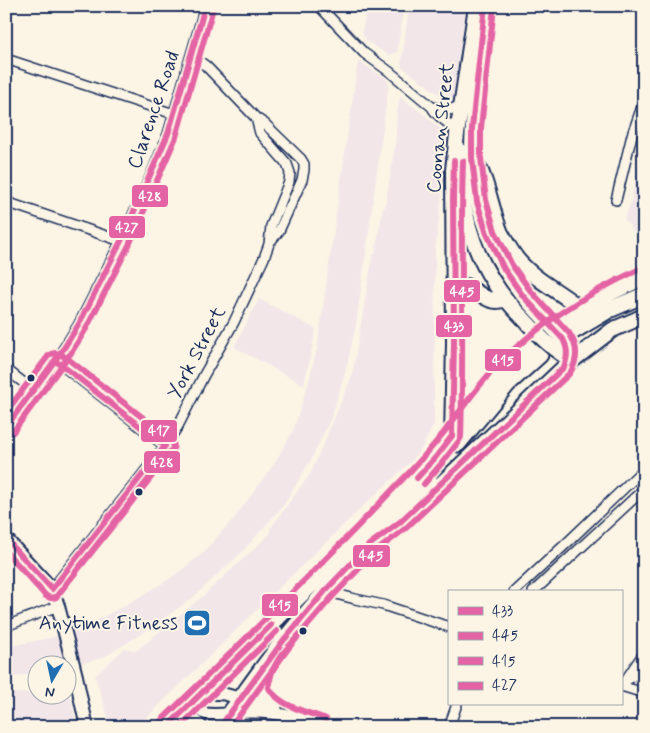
<svg xmlns="http://www.w3.org/2000/svg" width="650" height="733" font-family="Mynerve,sans-serif">
  <rect width="100%" height="100%" fill="#fcf5e5"/>
  <filter id="ink" filterUnits="userSpaceOnUse"><feTurbulence type="fractalNoise" baseFrequency=".02" numOctaves="2"/><feDisplacementMap in="SourceGraphic" scale="10" xChannelSelector="R" yChannelSelector="G"/><feConvolveMatrix kernelMatrix="1 2 1 2 8 2 1 2 1" color-interpolation-filters="sRGB"/></filter>
  <g filter="url(#ink)">
    <!-- built -->
    <path fill="#f2e6e9" d="M367,6H404L397,52L389,55L368,42L362,33Z
      M409,6H466L452,104L401,66Z
      M358,61L385,78L389,83L356,325L345,373L331,418L312,458L283,506L241,553L191,599L149,629L104,657L80,664L72,632L105,616L143,595L171,578L201,555L236,516L274,464L293,431L308,384L317,349Z
      M400,97L427,117L449,137L435,250L434,424L423,446L413,460L363,506L137,727H111L95,676L125,648L136,651L203,596L270,534V529L310,474L317,459L352,376L373,254H375L383,207H385L395,147L397,113Z
      M644,138V235L635,233L624,219L631,202Z
      M259,299L316,329L304,385L234,347Z
      M59,636L66,665L38,666L37,673L6,678V647Z
      M68,687L77,727H6V694L37,692L38,696H68Z"/>
    <g fill="none" stroke-linecap="round" stroke-linejoin="round">
      <!-- minor casing -->
      <g stroke="#1b2f5e" stroke-width="12">
        <path id="minor" d="M319,6L364,53L390,72L432,107C437,119 452,122 457,134
          M191,58L198,60L206,66L256,118L265,124L301,159L304,164V170L302,180L279,231L270,242
          M6,59L174,114
          M432,107C449,109 444,114 462,104
          M616,200L632,135L644,101
          M6,202L121,241
          M55,361L63,366L165,446
          M6,368L11,373L33,390
          M6,427L64,348L79,324L121,241L150,177L168,134L202,17L204,6
          M52,589L165,446L178,426L204,375L234,322L264,258L269,244L271,226L289,182L290,173L287,164L260,133L256,118
          M325,591L355,599L383,605L449,627
          M514,592L569,541L644,469
          M533,592L644,489
          M6,626L58,606
          M627,680L644,669
          M621,685C630,676 635,664 644,654
          M621,686L644,693
          M449,727L457,704"/>
      </g>
      <!-- tertiary casing -->
      <g stroke="#1b2f5e" stroke-width="15">
        <path id="tertiary" d="M264,669C260,687 257,694 275,706
          M201,694L209,693L224,694L276,708
          M194,701C196,708 200,712 207,714C222,716 239,711 254,712C280,712 300,719 323,727"/>
      </g>
      <!-- secondary casing -->
      <g stroke="#1b2f5e" stroke-width="16">
        <path id="secondary" d="M6,539L52,589L58,606L76,676L82,705L87,727"/>
      </g>
      <!-- primary casing -->
      <g stroke="#1b2f5e" stroke-width="18">
        <path id="primary" d="M485,6C482,35 479,64 476,93C474,112 472,131 472,150C473,210 493,264 534,308
          M463,152C457,215 478,274 523,318
          M479,167C489,187 492,212 501,233C506,242 511,251 517,259C534,280 561,292 581,309
          M454,284C458,284 462,285 466,286C479,292 491,306 505,299
          M452,436L454,343L453,170L457,134L476,6
          M385,533L400,522L429,495L564,367L612,330L644,316"/>
      </g>
      <!-- trunk casing -->
      <g stroke="#1b2f5e" stroke-width="19">
        <path id="trunk" d="M557,325L606,295L644,277
          M567,335L609,310L644,295
          M458,444L508,384L540,355
          M172,722C181,717 192,719 199,727
          M167,727L366,531L435,458L488,388L509,365L531,346
          M220,727C246,692 269,656 298,623C340,573 386,528 429,479"/>
      </g>
      <!-- minor -->
      <use href="#minor" stroke="#fcf5e5" stroke-width="9"/>
      <!-- tertiary -->
      <use href="#tertiary" stroke="#fcf5e5" stroke-width="11"/>
      <!-- secondary -->
      <use href="#secondary" stroke="#fcf5e5" stroke-width="12"/>
      <!-- primary -->
      <use href="#primary" stroke="#fcf5e5" stroke-width="14"/>
      <!-- trunk -->
      <use href="#trunk" stroke="#fcf5e5" stroke-width="15"/>
      <!-- primary-bridge casing -->
      <g stroke="#1b2f5e" stroke-width="18" stroke-linecap="butt">
        <path id="primary-bridge" d="M534,308L563,339L568,350
          M523,318C536,332 547,345 563,355"/>
      </g>
      <!-- primary-bridge -->
      <use href="#primary-bridge" stroke="#fcf5e5" stroke-width="14"/>
      <!-- bus-1 casing -->
      <g stroke="#fcf5e5" stroke-width="10">
        <path id="bus-1" d="M417,478L435,458L452,436L454,343L453,199L454,161
          M167,727L271,625
          M220,727L283,641L325,591L369,545L400,522L564,367C568,356 568,349 563,339L523,296L504,269L487,234L477,202L472,158V128L485,6"/>
      </g>
      <!-- bus-2 casing -->
      <g stroke="#fcf5e5" stroke-width="10">
        <path id="bus-2" d="M424,484L442,463L459,441L461,437C464,345 460,253 463,161
          M180,727L277,631
          M231,727L290,646L332,597L375,552L406,528L570,373C578,360 578,346 569,333L530,290L512,265L495,231L486,200L481,158V128L494,7"/>
      </g>
      <!-- bus-3 casing -->
      <g stroke="#fcf5e5" stroke-width="10">
        <path id="bus-3" d="M300,634C285,651 270,664 269,688C279,706 307,712 326,719
          M161,721C241,643 321,566 397,485C414,468 430,450 445,431C461,410 476,388 494,369C535,325 586,294 640,269"/>
      </g>
      <!-- bus-4 casing -->
      <g stroke="#fcf5e5" stroke-width="10">
        <path id="bus-4" d="M6,427L64,348L79,324L121,241L168,134L202,17L204,6
          M6,539L52,589L165,446L63,366L55,361"/>
      </g>
      <!-- bus-5 casing -->
      <g stroke="#fcf5e5" stroke-width="10">
        <path id="bus-5" d="M13,432L71,353L86,329L129,245L176,137L210,19L213,8
          M6,552L46,596L51,598L56,597L173,448V443L170,439L68,359L60,354"/>
      </g>
      <!-- bus-6 casing -->
      <g stroke="#fcf5e5" stroke-width="10">
        <path id="bus-6" d="M6,412L49,355C56,350 62,355 68,359L170,439L174,446L172,451L56,597L51,598L46,596L6,552"/>
      </g>
      <!-- bus-1 -->
      <use href="#bus-1" stroke="#e463a4" stroke-width="6"/>
      <!-- bus-2 -->
      <use href="#bus-2" stroke="#e463a4" stroke-width="6"/>
      <!-- bus-3 -->
      <use href="#bus-3" stroke="#e463a4" stroke-width="6"/>
      <!-- bus-4 -->
      <use href="#bus-4" stroke="#e463a4" stroke-width="6"/>
      <!-- bus-5 -->
      <use href="#bus-5" stroke="#e463a4" stroke-width="6"/>
      <!-- bus-6 -->
      <use href="#bus-6" stroke="#e463a4" stroke-width="6"/>
    </g>
  </g>
  <!-- icons -->
  <defs>
    <g id="stadium-square" transform="scale(1.4375)"><rect x="-9" y="-9" width="18" height="18" rx="4" fill="#1f6fb2" stroke="#fcf5e5"/><path d="M0-5a6.5 5 0 1 0 0 10a6.5 5 0 1 0 0-10ZM-3.5-1.8h7v3.6h-7Z" fill="#fff"/></g>
  </defs>
  <g fill-rule="evenodd">
    <use href="#stadium-square" x="197" y="623"/>
  </g>
  <!-- markers -->
  <g fill="#1b2f5e" stroke="#fcf5e5" stroke-width="2">
    <circle cx="31" cy="378" r="4.5"/>
    <circle cx="139" cy="492" r="4.5"/>
    <circle cx="303" cy="631" r="4.5"/>
  </g>
  <g text-anchor="middle" dominant-baseline="central" stroke-width="4" stroke-linejoin="round" paint-order="stroke">
    <!-- street labels -->
    <g font-size="20" fill="#1b2f5e" stroke="#fcf5e5">
      <text transform="translate(154 110) rotate(-71)">Clarence Road</text>
      <text transform="translate(441 128) rotate(-84)">Coonan Street</text>
      <text transform="translate(197 353) rotate(-62)">York Street</text>
    </g>
    <!-- poi labels -->
    <g font-size="20" fill="#1b2f5e" stroke="#fcf5e5" text-anchor="end">
      <text x="178" y="623">Anytime Fitness</text>
    </g>
  </g>
  <g stroke="#fcf5e5" stroke-width="2">
    <rect x="131" y="184" width="38" height="24" rx="5" fill="#e463a4"/>
    <rect x="108" y="215" width="38" height="24" rx="5" fill="#e463a4"/>
    <rect x="443" y="279" width="38" height="24" rx="5" fill="#e463a4"/>
    <rect x="435" y="314" width="38" height="24" rx="5" fill="#e463a4"/>
    <rect x="484" y="348" width="38" height="24" rx="5" fill="#e463a4"/>
    <rect x="140" y="419" width="38" height="24" rx="5" fill="#e463a4"/>
    <rect x="143" y="450" width="38" height="24" rx="5" fill="#e463a4"/>
    <rect x="352" y="544" width="39" height="24" rx="5" fill="#e463a4"/>
    <rect x="261" y="593" width="38" height="24" rx="5" fill="#e463a4"/>
  </g>
  <g font-size="14" text-anchor="middle" font-weight="bold" fill="#fff">
    <text x="150" y="201">428</text>
    <text x="127" y="232">427</text>
    <text x="462" y="296">445</text>
    <text x="454" y="331">433</text>
    <text x="503" y="365">415</text>
    <text x="159" y="435">417</text>
    <text x="162" y="467">428</text>
    <text x="371" y="560">445</text>
    <text x="280" y="610">415</text>
  </g>
  <!-- margin -->
  <rect width="650" height="733" fill="none" stroke="#fcf5e5" stroke-width="25"/>
  <rect x="12" y="12" width="625" height="708" fill="none" stroke="#1b2f5e" stroke-width="2" filter="url(#ink)"/>
  <!-- legend -->
  <rect x="448" y="590" width="175" height="115" fill="#fcf5e5" stroke="#a2a6af"/>
  <rect x="458" y="607" width="25" height="8" fill="#e463a4" stroke="#a2a6af"/>
  <text x="492" y="616" font-size="15" fill="#1b2f5e">433</text>
  <rect x="458" y="632" width="25" height="8" fill="#e463a4" stroke="#a2a6af"/>
  <text x="492" y="640" font-size="15" fill="#1b2f5e">445</text>
  <rect x="458" y="657" width="25" height="8" fill="#e463a4" stroke="#a2a6af"/>
  <text x="492" y="666" font-size="15" fill="#1b2f5e">415</text>
  <rect x="458" y="682" width="25" height="8" fill="#e463a4" stroke="#a2a6af"/>
  <text x="492" y="690" font-size="15" fill="#1b2f5e">427</text>
  <!-- north arrow -->
  <g transform="translate(52 680) rotate(189)"><circle r="24" fill="#fcf5e5" stroke="#a2a6af"/>
  <path d="M0-4L9 19L0 12L-9 19Z" fill="#1f6fb2"/>
  <text y="-8" font-size="14" font-weight="bold" text-anchor="middle" fill="#1b2f5e">N</text>
  </g>
</svg>
